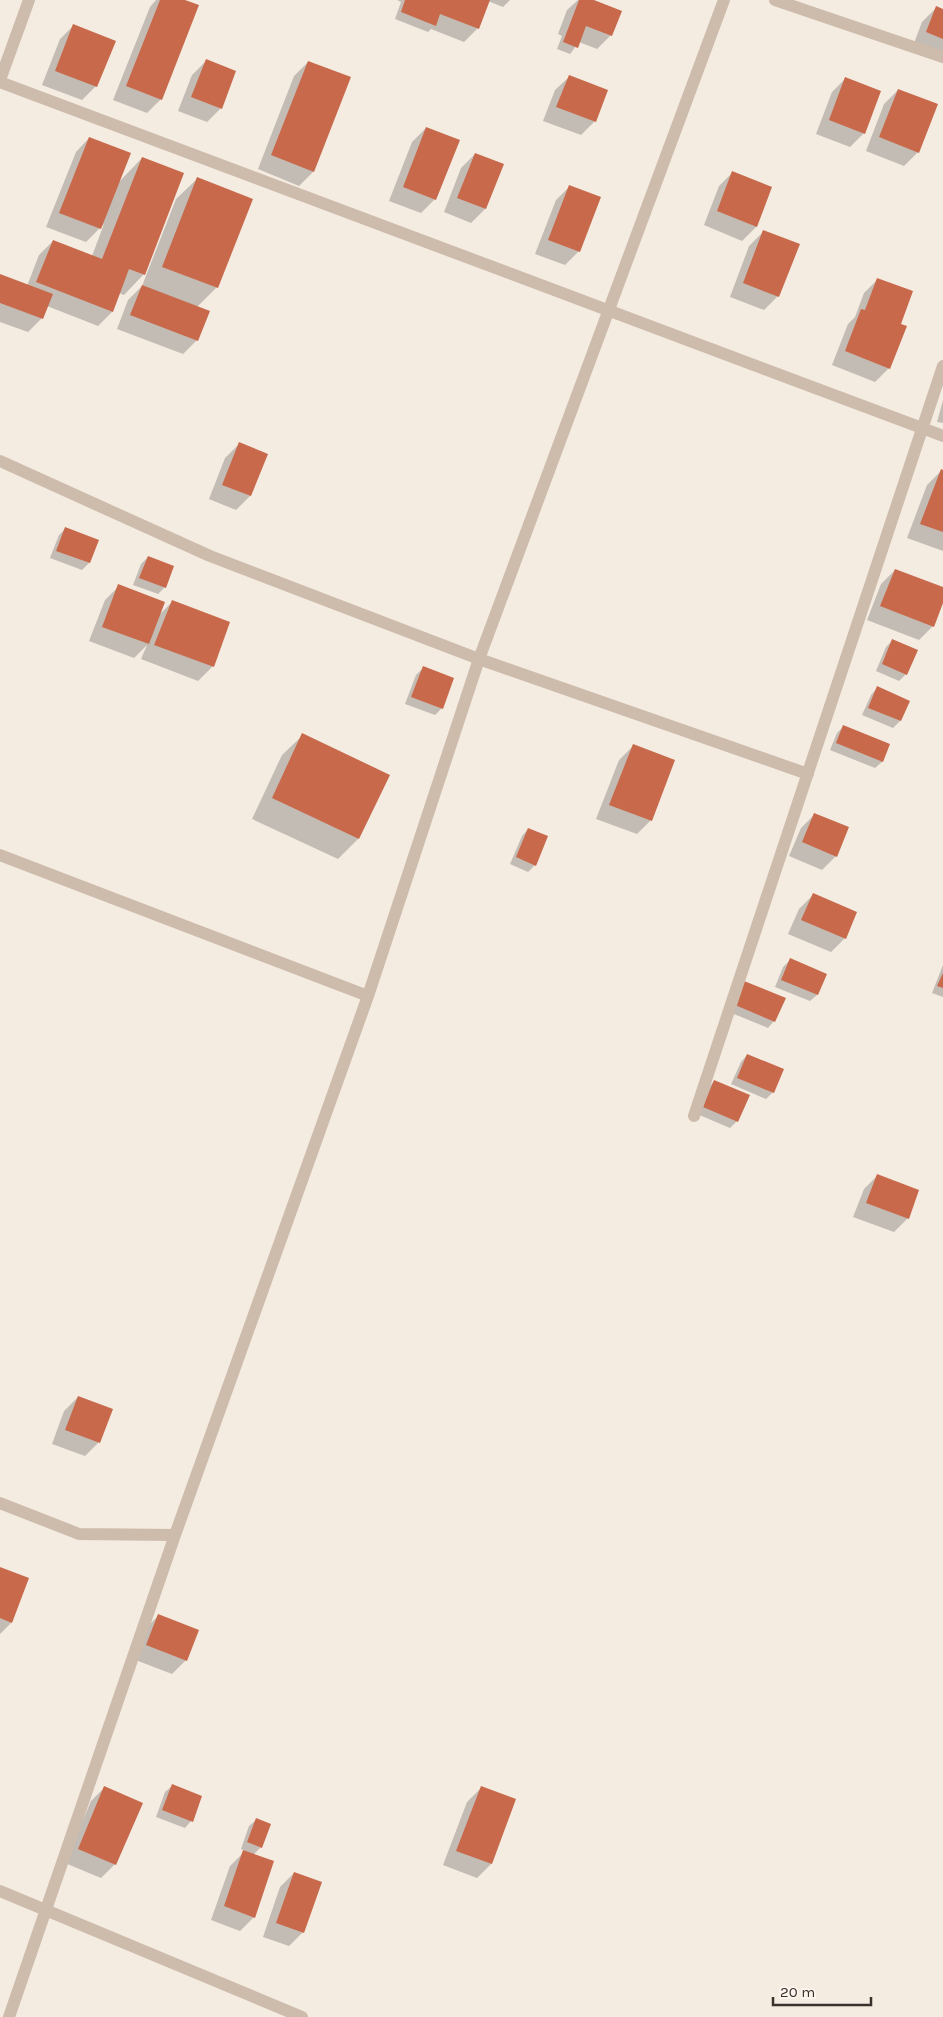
<svg xmlns="http://www.w3.org/2000/svg" width="943" height="2017" font-family="Karla,sans-serif">
  <rect width="100%" height="100%" fill="#f4ebe1"/>
  <!-- shadow -->
  <path fill="#0003" d="M156,0H182L161,99L147,113L113,100L150,7Z
    M397,0H510L503,7L488,1L478,28L464,42L431,29L428,32L395,19L401,2Z
    M578,0H590L611,35L597,49L579,42L570,54L557,49L562,36L558,34L567,10Z
    M936,8L943,10V58L913,46L922,22Z
    M74,25L96,86L82,100L42,85L60,39Z
    M206,61L221,108L207,122L178,111L192,75Z
    M308,62L313,172L299,186L258,169L294,76Z
    M569,77L595,121L581,135L543,121L555,90Z
    M846,78L864,133L850,147L816,134L832,92Z
    M898,90L918,152L904,166L866,151L884,104Z
    M426,128L435,199L421,213L389,201L412,142Z
    M89,138L118,183L142,158L144,274L124,295L119,293L112,312L98,326L47,306L42,318L28,332L0,322V276L27,286L39,255L53,241L92,256L104,224L86,242L46,227L76,152Z
    M475,154L502,164L485,209L471,223L444,212L461,168Z
    M733,172L771,187L756,227L742,241L704,225L719,186Z
    M197,179L217,287L197,307V340L183,354L117,329L128,300L142,286L176,199Z
    M570,186L579,251L565,265L535,254L556,200Z
    M763,232L778,296L764,310L730,297L749,246Z
    M878,279L899,324L889,368L875,382L832,365L848,324L855,317L864,293Z
    M943,400V423L937,422Z
    M239,444L250,496L236,510L209,499L225,458Z
    M941,471H943V551L907,538L927,485Z
    M66,528L97,540L89,563L82,570L50,558L59,535Z
    M148,557L165,587L158,594L133,585L141,564Z
    M895,570L943,589V600L933,626L919,640L867,620L881,584Z
    M119,586L159,615L172,602L229,623L212,667L198,681L141,659L147,645L134,658L89,641L105,600Z
    M893,640L906,674L899,681L876,671L886,647Z
    M423,668L442,708L435,715L405,704L416,675Z
    M877,688L908,701L900,721L893,728L862,715L871,695Z
    M844,726L889,745L882,762L875,768L830,750L837,733Z
    M303,735L358,839L338,859L252,819L282,755Z
    M633,746L673,760L651,820L637,834L596,819L619,760Z
    M815,814L836,856L822,870L789,856L801,828Z
    M528,829L535,865L528,872L510,864L522,836Z
    M813,895L845,938L831,952L788,934L799,909Z
    M790,960L817,995L810,1001L775,987L783,967Z
    M943,965V997L932,993Z
    M738,990L774,1021L768,1028L729,1012Z
    M747,1055L773,1092L766,1099L731,1084L741,1062Z
    M714,1081L737,1121L730,1128L697,1114L708,1088Z
    M878,1175L908,1218L894,1232L853,1217L864,1189Z
    M78,1397L99,1442L85,1456L52,1444L64,1411Z
    M0,1569L11,1623L0,1634Z
    M158,1616L186,1660L172,1674L133,1659L144,1630Z
    M172,1786L201,1797L191,1821L185,1828L156,1817L165,1792Z
    M105,1787L115,1864L101,1878L65,1863L91,1801Z
    M481,1788L515,1800L491,1864L477,1878L443,1865L467,1802Z
    M256,1820L261,1847L253,1855L254,1917L240,1931L211,1920L230,1866L245,1851L241,1849L249,1826Z
    M294,1873L303,1932L289,1946L263,1937L280,1887Z"/>
  <!-- building -->
  <path fill="#c8694b" d="M160,0H185L199,5L162,100L126,86Z
    M405,0H490L479,29L440,14L436,26L401,12Z
    M579,0H594L622,11L612,36L586,26L578,48L563,42Z
    M936,6L943,9V39L926,32Z
    M73,24L116,41L97,87L55,71Z
    M206,59L236,71L222,109L191,97Z
    M308,61L351,77L314,172L271,155Z
    M569,75L608,90L596,122L556,107Z
    M845,77L881,91L865,134L829,120Z
    M898,89L938,104L919,153L879,137Z
    M426,127L460,140L436,200L403,187Z
    M89,137L131,153L101,229L59,213Z
    M475,153L504,164L486,209L457,198Z
    M142,157L184,173L145,275L129,269L113,312L36,282L53,240L102,259Z
    M732,171L772,187L757,227L717,211Z
    M197,177L253,199L218,288L162,267Z
    M569,185L601,197L580,252L548,240Z
    M763,230L800,244L779,297L743,283Z
    M0,274L53,294L43,319L0,303Z
    M877,278L913,291L901,324L907,326L890,369L845,351L861,309L865,310Z
    M142,285L210,311L198,341L130,315Z
    M239,442L268,454L251,496L222,485Z
    M941,469L943,470V532L920,524Z
    M65,527L99,540L90,563L56,551Z
    M148,556L174,566L166,588L139,578Z
    M895,569L943,587V603L934,627L880,606Z
    M118,584L165,602L149,644L102,627Z
    M172,600L230,622L214,667L154,645Z
    M892,639L918,650L907,675L882,664Z
    M423,666L454,678L443,709L411,697Z
    M877,686L910,701L901,721L868,708Z
    M843,725L890,744L883,762L836,743Z
    M302,733L390,775L359,839L272,798Z
    M633,744L675,760L652,821L609,805Z
    M814,813L849,827L837,857L802,842Z
    M528,828L548,836L536,866L516,857Z
    M813,893L857,912L846,939L801,920Z
    M790,958L827,974L818,995L781,980Z
    M943,973V988L937,986Z
    M744,981L786,998L775,1022L735,1005Z
    M747,1054L784,1069L774,1093L737,1078Z
    M714,1080L750,1095L738,1122L703,1107Z
    M877,1174L919,1190L909,1219L866,1203Z
    M78,1396L113,1409L100,1443L65,1430Z
    M0,1567L29,1578L12,1623L0,1618Z
    M158,1614L199,1630L187,1661L146,1645Z
    M172,1784L202,1796L193,1822L162,1810Z
    M104,1786L143,1803L116,1865L78,1849Z
    M481,1786L516,1799L492,1864L456,1851Z
    M256,1818L271,1824L262,1848L247,1842Z
    M243,1850L274,1861L255,1918L224,1906Z
    M294,1872L322,1882L304,1933L276,1923Z"/>
  <g fill="none" stroke-linecap="round" stroke-linejoin="round">
    <!-- minor -->
    <path stroke="#cdbbac" stroke-width="12" d="M775,0L943,57
      M0,80L29,0
      M0,82L943,436
      M0,461L210,556L479,659L808,774
      M0,855L368,996L479,659L724,0
      M694,1116L943,366
      M0,1503L79,1534L175,1535
      M0,1891L302,2017
      M9,2017L175,1535L368,996"/>
  </g>
  <!-- scale -->
  <path d="M773 1997v8h98v-8" fill="none" stroke="#3b302b" stroke-width="2.5"/>
  <text x="780" y="1997" font-size="15" fill="#3b302b" stroke="#fbf5ee" stroke-width="4" paint-order="stroke">20 m</text>
</svg>
